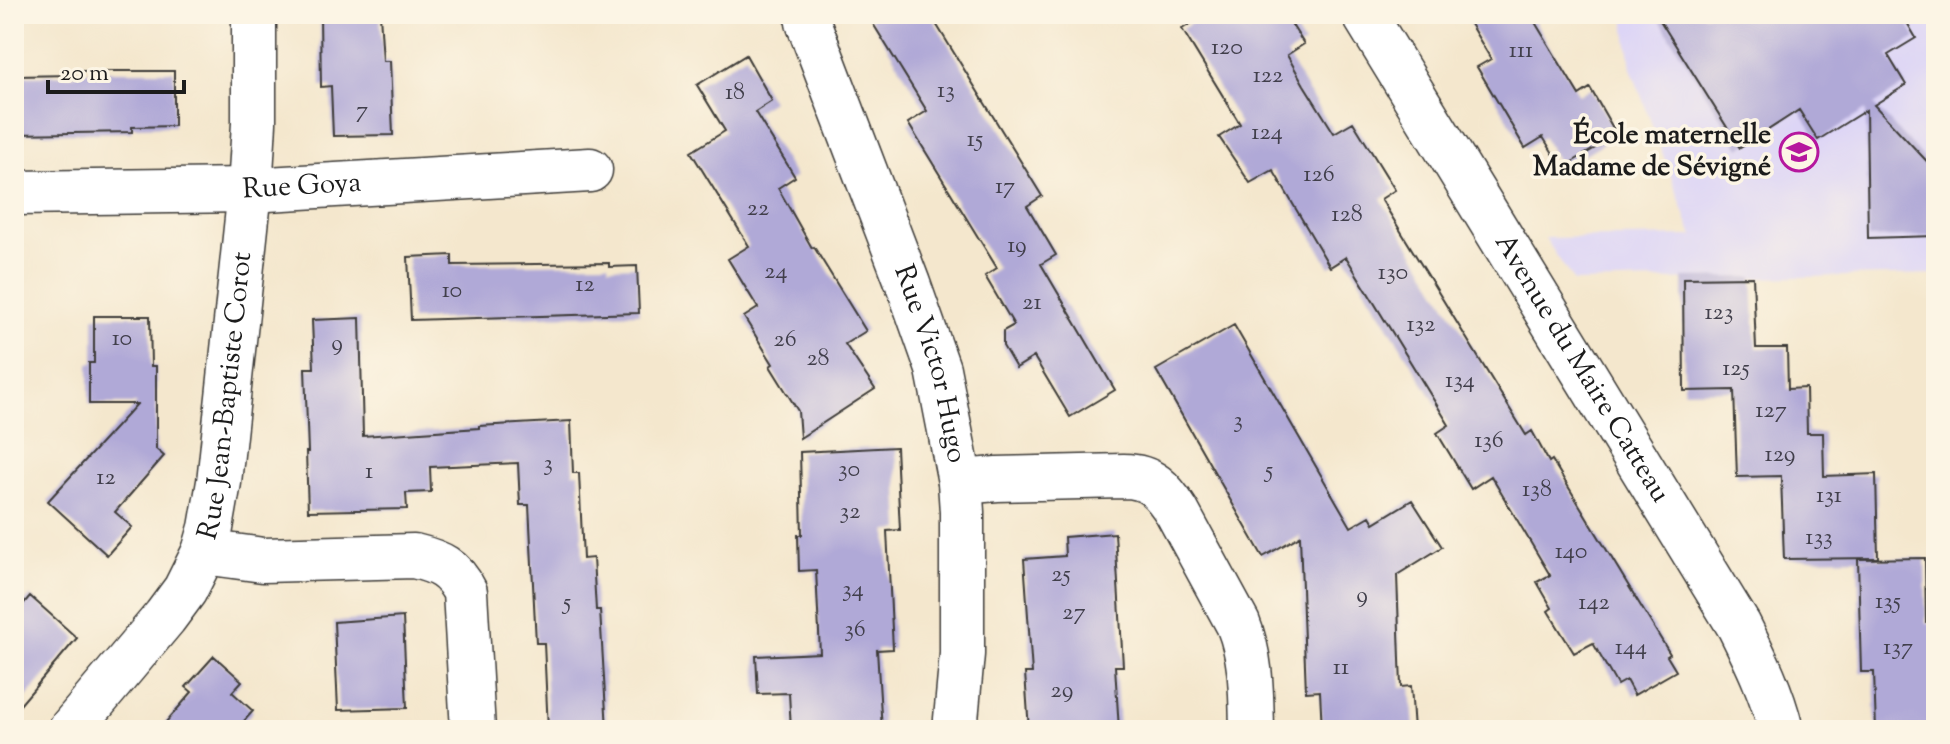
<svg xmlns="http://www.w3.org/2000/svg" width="1950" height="744" font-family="'Sorts Mill Goudy',serif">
  <rect width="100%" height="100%" fill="#fcf5e5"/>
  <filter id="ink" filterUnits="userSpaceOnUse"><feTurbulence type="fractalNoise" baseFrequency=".0125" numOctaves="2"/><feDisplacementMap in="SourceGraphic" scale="16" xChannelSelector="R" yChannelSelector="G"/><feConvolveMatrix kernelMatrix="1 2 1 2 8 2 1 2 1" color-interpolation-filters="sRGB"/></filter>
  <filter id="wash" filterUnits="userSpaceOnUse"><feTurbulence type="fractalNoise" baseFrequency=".006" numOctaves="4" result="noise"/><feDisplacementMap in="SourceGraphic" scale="32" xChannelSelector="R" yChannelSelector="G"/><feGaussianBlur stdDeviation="1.8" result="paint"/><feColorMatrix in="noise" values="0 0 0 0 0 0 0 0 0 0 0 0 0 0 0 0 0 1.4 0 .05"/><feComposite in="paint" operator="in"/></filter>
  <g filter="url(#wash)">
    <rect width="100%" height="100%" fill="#f4e7cd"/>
    <!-- built -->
    <path fill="#ddd5f6" d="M1624,14H1936V274L1574,282L1545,238L1693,236L1631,68Z"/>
    <g id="blocks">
      <!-- building -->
      <path fill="#b0a9d7" d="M320,14H380L383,61H390L393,135L333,136L331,86L321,87Z
        M867,14H930L1042,196L1027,206L1056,255L1041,264L1115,390L1070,417L1034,357L1016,368L1003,346V331L1014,325L985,276L997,268L908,123L927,111Z
        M1207,14H1285L1304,44L1287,55L1304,85L1334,133L1353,122L1395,190L1381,199L1526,435L1532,431L1549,462L1552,460L1670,654L1667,656L1676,671L1634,695L1626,680L1617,685L1593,643L1574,653L1548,611L1552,608L1537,582L1550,575L1491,476L1471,489L1437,433L1449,425L1346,257L1330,267L1273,170L1250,183L1219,137L1240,124L1182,29Z
        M1464,14H1530L1579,95L1590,88L1617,135L1562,168L1543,137L1525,148L1477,67L1491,59Z
        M1656,14H1902L1916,38L1888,55L1906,85L1874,105L1936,171V236L1868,238L1866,110L1818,140L1799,110L1740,148Z
        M746,55L772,101L755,112L795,177L778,188L812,248L814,247L866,331L845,344L875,389L800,438L798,411L770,366L773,364L744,317L758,308L728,259L749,246L691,152L725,131L697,85Z
        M75,71H174V126L132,127V132L14,134V76L75,75Z
        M452,255V265L609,263V267L637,266L639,313L411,320L408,257Z
        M1753,277L1756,348H1787L1788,389L1806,388L1807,433H1823L1824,476L1876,474L1878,558L1784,559L1781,476L1737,477L1734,390L1684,391L1683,278Z
        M94,316H150L151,366H156V449L164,456L115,512L132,527L107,555L48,501L137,404H89V363H94Z
        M360,318L363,436L479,428V426L571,421L573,473H579L583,559L593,558L596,610H600L607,730H548L544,643H536L529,505H520L518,463L430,467L431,492L406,493L407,509L308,511L306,452H308L305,368H314L312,320Z
        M1234,325L1351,527L1370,516L1374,523L1412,500L1442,547L1397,575L1401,687L1411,686L1414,730H1322L1320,691L1306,692L1300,536L1263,557L1156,370Z
        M896,447L900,530L887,531L893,649L877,650L882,730H791L789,693L758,694L756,656L820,653L816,570L799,571L798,535H802L800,452Z
        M1115,533L1123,666H1115L1119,730H1029L1025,673H1032L1024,559L1065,556L1064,537Z
        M1925,558L1926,623L1936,622V730H1876L1874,672H1861L1858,559Z
        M30,596L77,638L14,712V615Z
        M403,617L407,708L338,710L334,622Z
        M214,656L242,681L232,692L253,711L236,730H159L192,692L186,687Z"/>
    </g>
  </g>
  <g filter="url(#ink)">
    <use href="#blocks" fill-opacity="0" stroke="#3c3a37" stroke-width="2"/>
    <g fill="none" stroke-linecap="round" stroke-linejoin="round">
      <!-- street casing -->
      <g stroke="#3c3a37" stroke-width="47">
        <g id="street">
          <path id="s1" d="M807,14L808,22L908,284L938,369L960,482L962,512V654L955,730"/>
          <path id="s2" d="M1364,14L1739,626C1756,660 1772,693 1781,730"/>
          <path id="s3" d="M14,193L250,190L590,170"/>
          <path d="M960,482L997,479L1124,476C1151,476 1163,490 1177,512L1238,624C1252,659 1251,694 1252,730"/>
          <path d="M204,552L263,560L414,556C439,562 453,568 465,592L473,730"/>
          <path id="s4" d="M70,730L165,617L185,590L204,552L211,528L219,482L250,190L254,123V14"/>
        </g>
      </g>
      <!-- street -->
      <use href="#street" stroke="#fff" stroke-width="44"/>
    </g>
  </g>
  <!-- icons -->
  <defs>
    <g id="school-ring" transform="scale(2)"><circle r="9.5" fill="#fcf5e5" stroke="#b5179e" stroke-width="1.5"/><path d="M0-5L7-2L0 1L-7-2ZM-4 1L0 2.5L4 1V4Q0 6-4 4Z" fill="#b5179e"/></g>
  </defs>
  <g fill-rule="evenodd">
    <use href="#school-ring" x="1799" y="152"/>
  </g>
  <g text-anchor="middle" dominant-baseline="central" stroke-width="7" stroke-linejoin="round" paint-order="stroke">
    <!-- number labels -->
    <g font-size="24" fill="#413f4b">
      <text x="1227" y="48">120</text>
      <text x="1521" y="51">111</text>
      <text x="1268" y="76">122</text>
      <text x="946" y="91">13</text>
      <text x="735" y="93">18</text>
      <text x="362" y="111">7</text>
      <text x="1267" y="133">124</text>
      <text x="975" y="140">15</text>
      <text x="1319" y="175">126</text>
      <text x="1005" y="187">17</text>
      <text x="758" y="209">22</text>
      <text x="1347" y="215">128</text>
      <text x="1017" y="246">19</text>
      <text x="776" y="272">24</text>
      <text x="1393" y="273">130</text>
      <text x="585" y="285">12</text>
      <text x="452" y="291">10</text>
      <text x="1032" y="303">21</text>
      <text x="1719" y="313">123</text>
      <text x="1421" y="325">132</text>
      <text x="122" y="339">10</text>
      <text x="785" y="340">26</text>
      <text x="337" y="344">9</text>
      <text x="818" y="359">28</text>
      <text x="1736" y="369">125</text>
      <text x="1460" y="381">134</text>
      <text x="1771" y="411">127</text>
      <text x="1238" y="421">3</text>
      <text x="1489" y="441">136</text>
      <text x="1780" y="455">129</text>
      <text x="548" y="464">3</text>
      <text x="849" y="470">30</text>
      <text x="1269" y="471">5</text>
      <text x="369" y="472">1</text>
      <text x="106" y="478">12</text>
      <text x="1537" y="490">138</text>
      <text x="1829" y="496">131</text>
      <text x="850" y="512">32</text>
      <text x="1819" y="538">133</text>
      <text x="1571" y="552">140</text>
      <text x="1061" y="575">25</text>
      <text x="853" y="590">34</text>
      <text x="1362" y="596">9</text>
      <text x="1888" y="602">135</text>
      <text x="567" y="603">5</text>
      <text x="1594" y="603">142</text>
      <text x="1074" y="613">27</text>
      <text x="855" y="630">36</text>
      <text x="1631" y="648">144</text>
      <text x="1898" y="648">137</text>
      <text x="1341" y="668">11</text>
      <text x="1062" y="691">29</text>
    </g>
    <!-- poi labels -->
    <g font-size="28" font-weight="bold" fill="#1c1c1c" stroke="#fcf5e5" text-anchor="end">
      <text x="1771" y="136">École maternelle<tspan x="1771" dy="32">Madame de Sévigné</tspan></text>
    </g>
    <!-- street labels -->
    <g font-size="28" fill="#1c1c1c" stroke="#fcf5e5">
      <text stroke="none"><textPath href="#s3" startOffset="288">Rue Goya</textPath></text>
      <text stroke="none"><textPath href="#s1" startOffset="372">Rue Victor Hugo</textPath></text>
      <text stroke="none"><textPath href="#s2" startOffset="416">Avenue du Maire Catteau</textPath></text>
      <text stroke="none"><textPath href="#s4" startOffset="382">Rue Jean-Baptiste Corot</textPath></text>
    </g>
  </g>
  <!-- margin -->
  <rect width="1950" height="744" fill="none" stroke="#fcf5e5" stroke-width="48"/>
  <!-- scale -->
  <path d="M48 80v12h136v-12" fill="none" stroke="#1c1c1c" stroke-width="4"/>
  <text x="60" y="80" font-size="24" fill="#1c1c1c" stroke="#fcf5e5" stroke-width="6" paint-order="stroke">20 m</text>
</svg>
